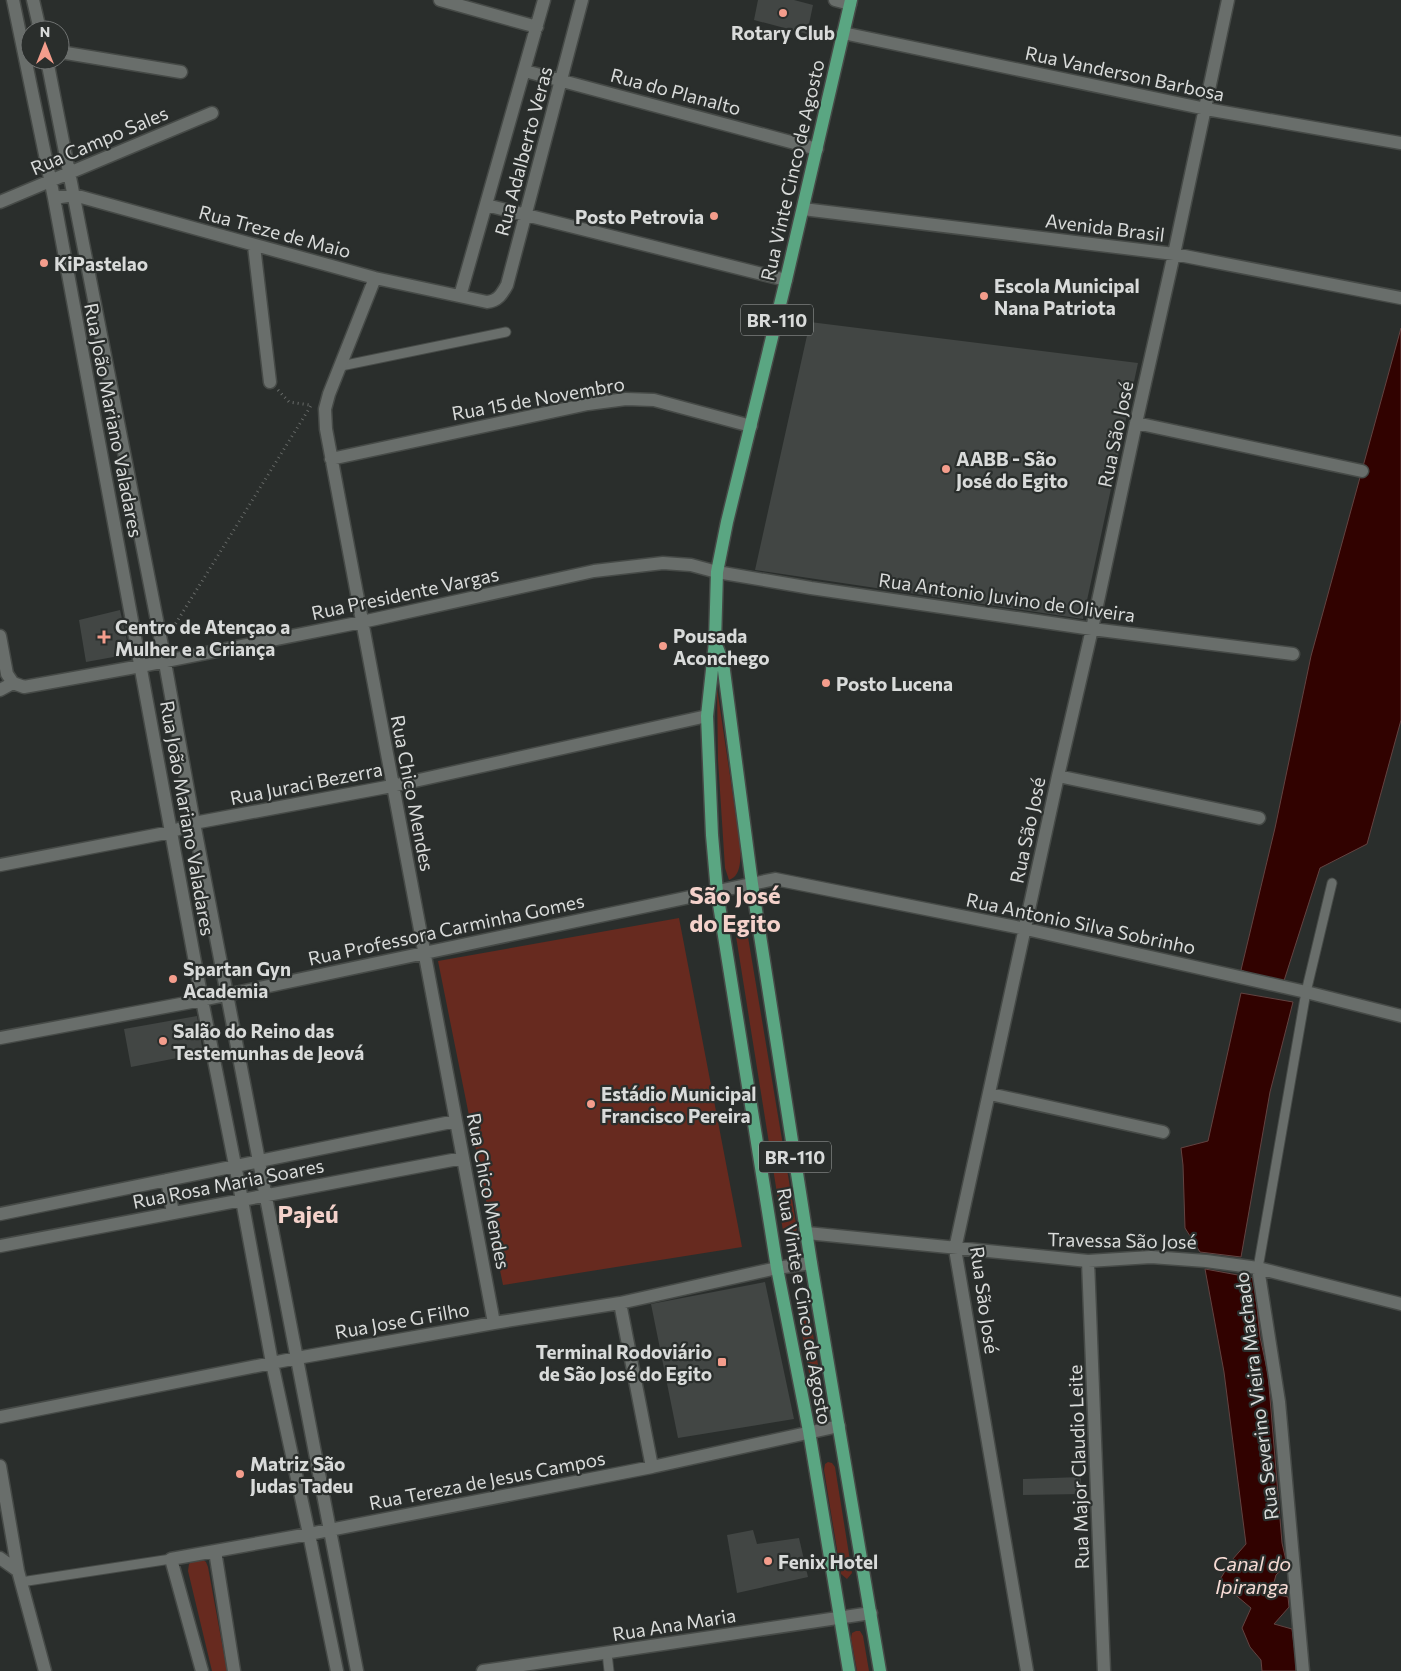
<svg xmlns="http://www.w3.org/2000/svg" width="1401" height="1671" font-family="Commissioner,sans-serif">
  <rect width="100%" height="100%" fill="#2a2e2c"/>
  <!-- green -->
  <path fill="#672a1f" d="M717,688L741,850C740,861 741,876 729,880L725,868L718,760Z
    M679,918L742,1247L503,1285L438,961Z
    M739,922L746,925L797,1229L795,1233L786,1235L783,1231L735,930Z
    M803,1305L806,1306L809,1309L819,1371L816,1377H812L809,1373L798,1311L799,1307Z
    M828,1462L832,1463L835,1467L852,1573L847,1579L841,1574L824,1470L825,1464Z
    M202,1559L206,1562L208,1567L227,1671H212L188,1571L189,1564L194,1560Z
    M856,1631H860L863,1636L869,1671H857L851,1638L852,1633Z"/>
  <!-- water -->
  <path fill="#310200" stroke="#634341" d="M1401,328V720L1367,844L1320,868L1282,987L1241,970L1275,828L1311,656Z
    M1241,993L1293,1002L1270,1092L1241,1257L1200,1252L1185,1228L1183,1165L1181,1148L1208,1141Z
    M1205,1269L1254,1278L1260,1337L1268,1374L1282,1543L1287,1565L1276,1575L1271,1593L1288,1597L1289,1607L1274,1624L1292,1629L1296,1660V1671H1262L1261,1660L1250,1647L1242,1628L1251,1608L1219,1581L1232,1560L1246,1544L1224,1372Z"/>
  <!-- building -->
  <path fill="#424644" d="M758,0H794L813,5L807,34L754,20Z
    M810,322L1138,363L1083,619L755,570Z
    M120,610L130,654L86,662L79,620Z
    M197,1016L203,1053L131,1067L124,1029Z
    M765,1282L794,1419L678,1438L651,1304Z
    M1081,1477V1494L1023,1495V1479Z
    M753,1530L757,1544L799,1538L808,1577L737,1593L727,1535Z"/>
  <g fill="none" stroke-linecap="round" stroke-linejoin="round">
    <!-- service casing -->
    <g stroke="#464a47" stroke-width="11">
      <path id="service" d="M341,366L506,332
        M1258,1268L1306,992L1332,883
        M21,1582L171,1559
        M607,1653L609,1671"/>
    </g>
    <!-- minor casing -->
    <g stroke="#464a47" stroke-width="15">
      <path id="minor" d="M13,0L54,198L202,1000L242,1200L272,1363L309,1534L337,1671
        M33,0L40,30
        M440,0L537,27
        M835,0L850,4
        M843,33L1206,109L1401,143
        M60,52L181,72
        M47,60L162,646L194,823L357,1671
        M525,71L817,149
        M54,198L74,195L375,278L487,302C498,301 502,294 507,285L582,0
        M0,202L212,113
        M486,205L786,280
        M803,209L1174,254L1401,298
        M254,246L270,382
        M375,278L329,394L325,409L326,429L494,1323
        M460,296L544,0
        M1136,423L1362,471
        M331,459L588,404L626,399L654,400L751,426
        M0,636L7,674L13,683
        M13,683L24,687L141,666L362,622L594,571L663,563L691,565L717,572L811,588L1092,629L1293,654
        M0,690L13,683
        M1058,776L1259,818
        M0,865L171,832L194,823L392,786L707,716
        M0,1038L202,1000L775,879L1026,929L1306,992L1401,1016
        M990,1094L1163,1132
        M167,1180L173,1213
        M0,1214L456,1121
        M807,1233L1088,1261L1151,1257L1206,1261L1258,1268L1401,1304
        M0,1246L463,1158
        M1088,1261L1104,1671
        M1258,1268L1279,1402L1303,1671
        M620,1303L652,1467
        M0,1417L297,1358L494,1323L620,1303L777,1268L811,1263
        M0,1466L18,1571L45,1671
        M215,1551L234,1671
        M0,1558L18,1571
        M202,1671L171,1559L309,1534L652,1467L839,1426
        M483,1671L871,1613
        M1027,1671L955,1249L1058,776L1092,629L1136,423L1174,254L1228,0"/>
    </g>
    <!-- primary casing -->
    <g stroke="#464a47" stroke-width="15">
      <path id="primary" d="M717,647L723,663L752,884L811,1263L880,1671
        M849,1671L809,1431L777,1268L717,892L712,835L707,716L715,642L717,572L727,522L786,280L851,0"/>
    </g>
    <!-- path -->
    <path stroke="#696c6a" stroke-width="3" stroke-dasharray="1 4" stroke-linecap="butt" d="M278,390L289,402L310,405
      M173,628L312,404"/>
    <!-- service -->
    <use href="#service" stroke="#696e6b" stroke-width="9"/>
    <!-- minor -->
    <use href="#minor" stroke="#696e6b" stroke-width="12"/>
    <!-- primary -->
    <use href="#primary" stroke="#5aa682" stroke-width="12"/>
  </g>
  <!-- markers -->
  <g fill="#f49d8c" stroke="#2a2e2c" stroke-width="2">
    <circle cx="783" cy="13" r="5"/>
    <circle cx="714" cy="216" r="5"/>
    <circle cx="44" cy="263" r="5"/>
    <circle cx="984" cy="296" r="5"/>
    <circle cx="946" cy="469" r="5"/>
    <path d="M101.5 629.5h5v5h5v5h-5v5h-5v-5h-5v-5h5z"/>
    <circle cx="663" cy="646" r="5"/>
    <circle cx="826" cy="683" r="5"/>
    <circle cx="173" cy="979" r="5"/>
    <circle cx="163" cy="1041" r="5"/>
    <circle cx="591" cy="1104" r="5"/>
    <rect x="717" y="1357" width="10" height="10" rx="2.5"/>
    <circle cx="240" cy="1474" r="5"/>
    <circle cx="768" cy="1561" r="5"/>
  </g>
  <g text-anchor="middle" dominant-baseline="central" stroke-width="4.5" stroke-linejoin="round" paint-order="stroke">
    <!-- shield labels -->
    <g fill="#2a2e2c" stroke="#a4a7a6" stroke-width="1">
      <rect x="741" y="304.5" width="72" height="31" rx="4"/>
      <rect x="759" y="1141.5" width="72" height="31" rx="4"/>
    </g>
    <g font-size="18" font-weight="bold" fill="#d9dbda">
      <text x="777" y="320">BR-110</text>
      <text x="795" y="1157">BR-110</text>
    </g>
    <!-- poi labels -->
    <g font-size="19" font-weight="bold" fill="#d9dbda" stroke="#2a2e2c" text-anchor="start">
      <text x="783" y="32" text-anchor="middle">Rotary Club</text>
      <text x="704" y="216" text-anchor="end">Posto Petrovia</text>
      <text x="54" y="263">KiPastelao</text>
      <text x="994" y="285">Escola Municipal<tspan x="994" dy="22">Nana Patriota</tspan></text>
      <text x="956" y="458">AABB - São<tspan x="956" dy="22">José do Egito</tspan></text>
      <text x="115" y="626">Centro de Atençao a<tspan x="115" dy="22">Mulher e a Criança</tspan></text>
      <text x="673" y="635">Pousada<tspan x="673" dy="22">Aconchego</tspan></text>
      <text x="836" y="683">Posto Lucena</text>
      <text x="183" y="968">Spartan Gyn<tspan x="183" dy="22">Academia</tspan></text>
      <text x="173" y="1030">Salão do Reino das<tspan x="173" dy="22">Testemunhas de Jeová</tspan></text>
      <text x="601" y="1093">Estádio Municipal<tspan x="601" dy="22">Francisco Pereira</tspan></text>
      <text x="712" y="1351" text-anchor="end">Terminal Rodoviário<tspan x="712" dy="22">de São José do Egito</tspan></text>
      <text x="250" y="1463">Matriz São<tspan x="250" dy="22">Judas Tadeu</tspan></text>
      <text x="778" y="1561">Fenix Hotel</text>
    </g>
    <!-- street labels -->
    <g font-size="19" fill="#d9dbda" stroke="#2a2e2c">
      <text transform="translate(1125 73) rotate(12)">Rua Vanderson Barbosa</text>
      <text transform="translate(676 91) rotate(15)">Rua do Planalto</text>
      <text transform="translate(99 140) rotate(-23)">Rua Campo Sales</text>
      <text transform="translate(523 151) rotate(-75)">Rua Adalberto Veras</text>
      <text transform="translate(792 170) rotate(-77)">Rua Vinte Cinco de Agosto</text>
      <text transform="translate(1105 227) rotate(7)">Avenida Brasil</text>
      <text transform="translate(275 231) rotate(15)">Rua Treze de Maio</text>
      <text transform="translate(538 398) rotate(-10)">Rua 15 de Novembro</text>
      <text transform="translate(114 420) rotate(79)">Rua João Mariano Valadares</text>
      <text transform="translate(1115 434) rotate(-78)">Rua São José</text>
      <text transform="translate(405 593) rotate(-12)">Rua Presidente Vargas</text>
      <text transform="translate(1007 597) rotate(8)">Rua Antonio Juvino de Oliveira</text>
      <text transform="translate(306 783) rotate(-11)">Rua Juraci Bezerra</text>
      <text transform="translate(413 793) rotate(79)">Rua Chico Mendes</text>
      <text transform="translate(188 818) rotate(80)">Rua João Mariano Valadares</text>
      <text transform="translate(1027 830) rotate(-78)">Rua São José</text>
      <text transform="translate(1081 923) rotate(12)">Rua Antonio Silva Sobrinho</text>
      <text transform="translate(446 929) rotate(-12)">Rua Professora Carminha Gomes</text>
      <text transform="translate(228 1183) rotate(-11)">Rua Rosa Maria Soares</text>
      <text transform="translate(489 1191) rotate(79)">Rua Chico Mendes</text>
      <text transform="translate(1122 1240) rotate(1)">Travessa São José</text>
      <text transform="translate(985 1300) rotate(82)">Rua São José</text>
      <text transform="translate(805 1306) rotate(80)">Rua Vinte e Cinco de Agosto</text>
      <text transform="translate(402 1320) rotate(-10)">Rua Jose G Filho</text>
      <text transform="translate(1256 1396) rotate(-97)">Rua Severino Vieira Machado</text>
      <text transform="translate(1078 1467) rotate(-92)">Rua Major Claudio Leite</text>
      <text transform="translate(487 1480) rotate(-11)">Rua Tereza de Jesus Campos</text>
      <text transform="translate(674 1624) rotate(-9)">Rua Ana Maria</text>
    </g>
    <!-- water labels -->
    <g font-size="20" font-style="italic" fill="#f7dbd5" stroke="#2a2e2c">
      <text x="1252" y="1563">Canal do<tspan x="1252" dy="23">Ipiranga</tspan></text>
    </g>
    <!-- district labels -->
    <g font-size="24" font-weight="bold" fill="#f4d2cb" stroke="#2a2e2c">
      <text x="735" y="894">São José<tspan x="735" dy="28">do Egito</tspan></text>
      <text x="308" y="1213">Pajeú</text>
    </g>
  </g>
  <!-- north arrow -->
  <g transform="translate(45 45)"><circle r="24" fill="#2a2e2c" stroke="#707372"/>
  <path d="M0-4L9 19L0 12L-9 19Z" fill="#f49d8c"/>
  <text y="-8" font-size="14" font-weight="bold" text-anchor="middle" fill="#d9dbda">N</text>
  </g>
</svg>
